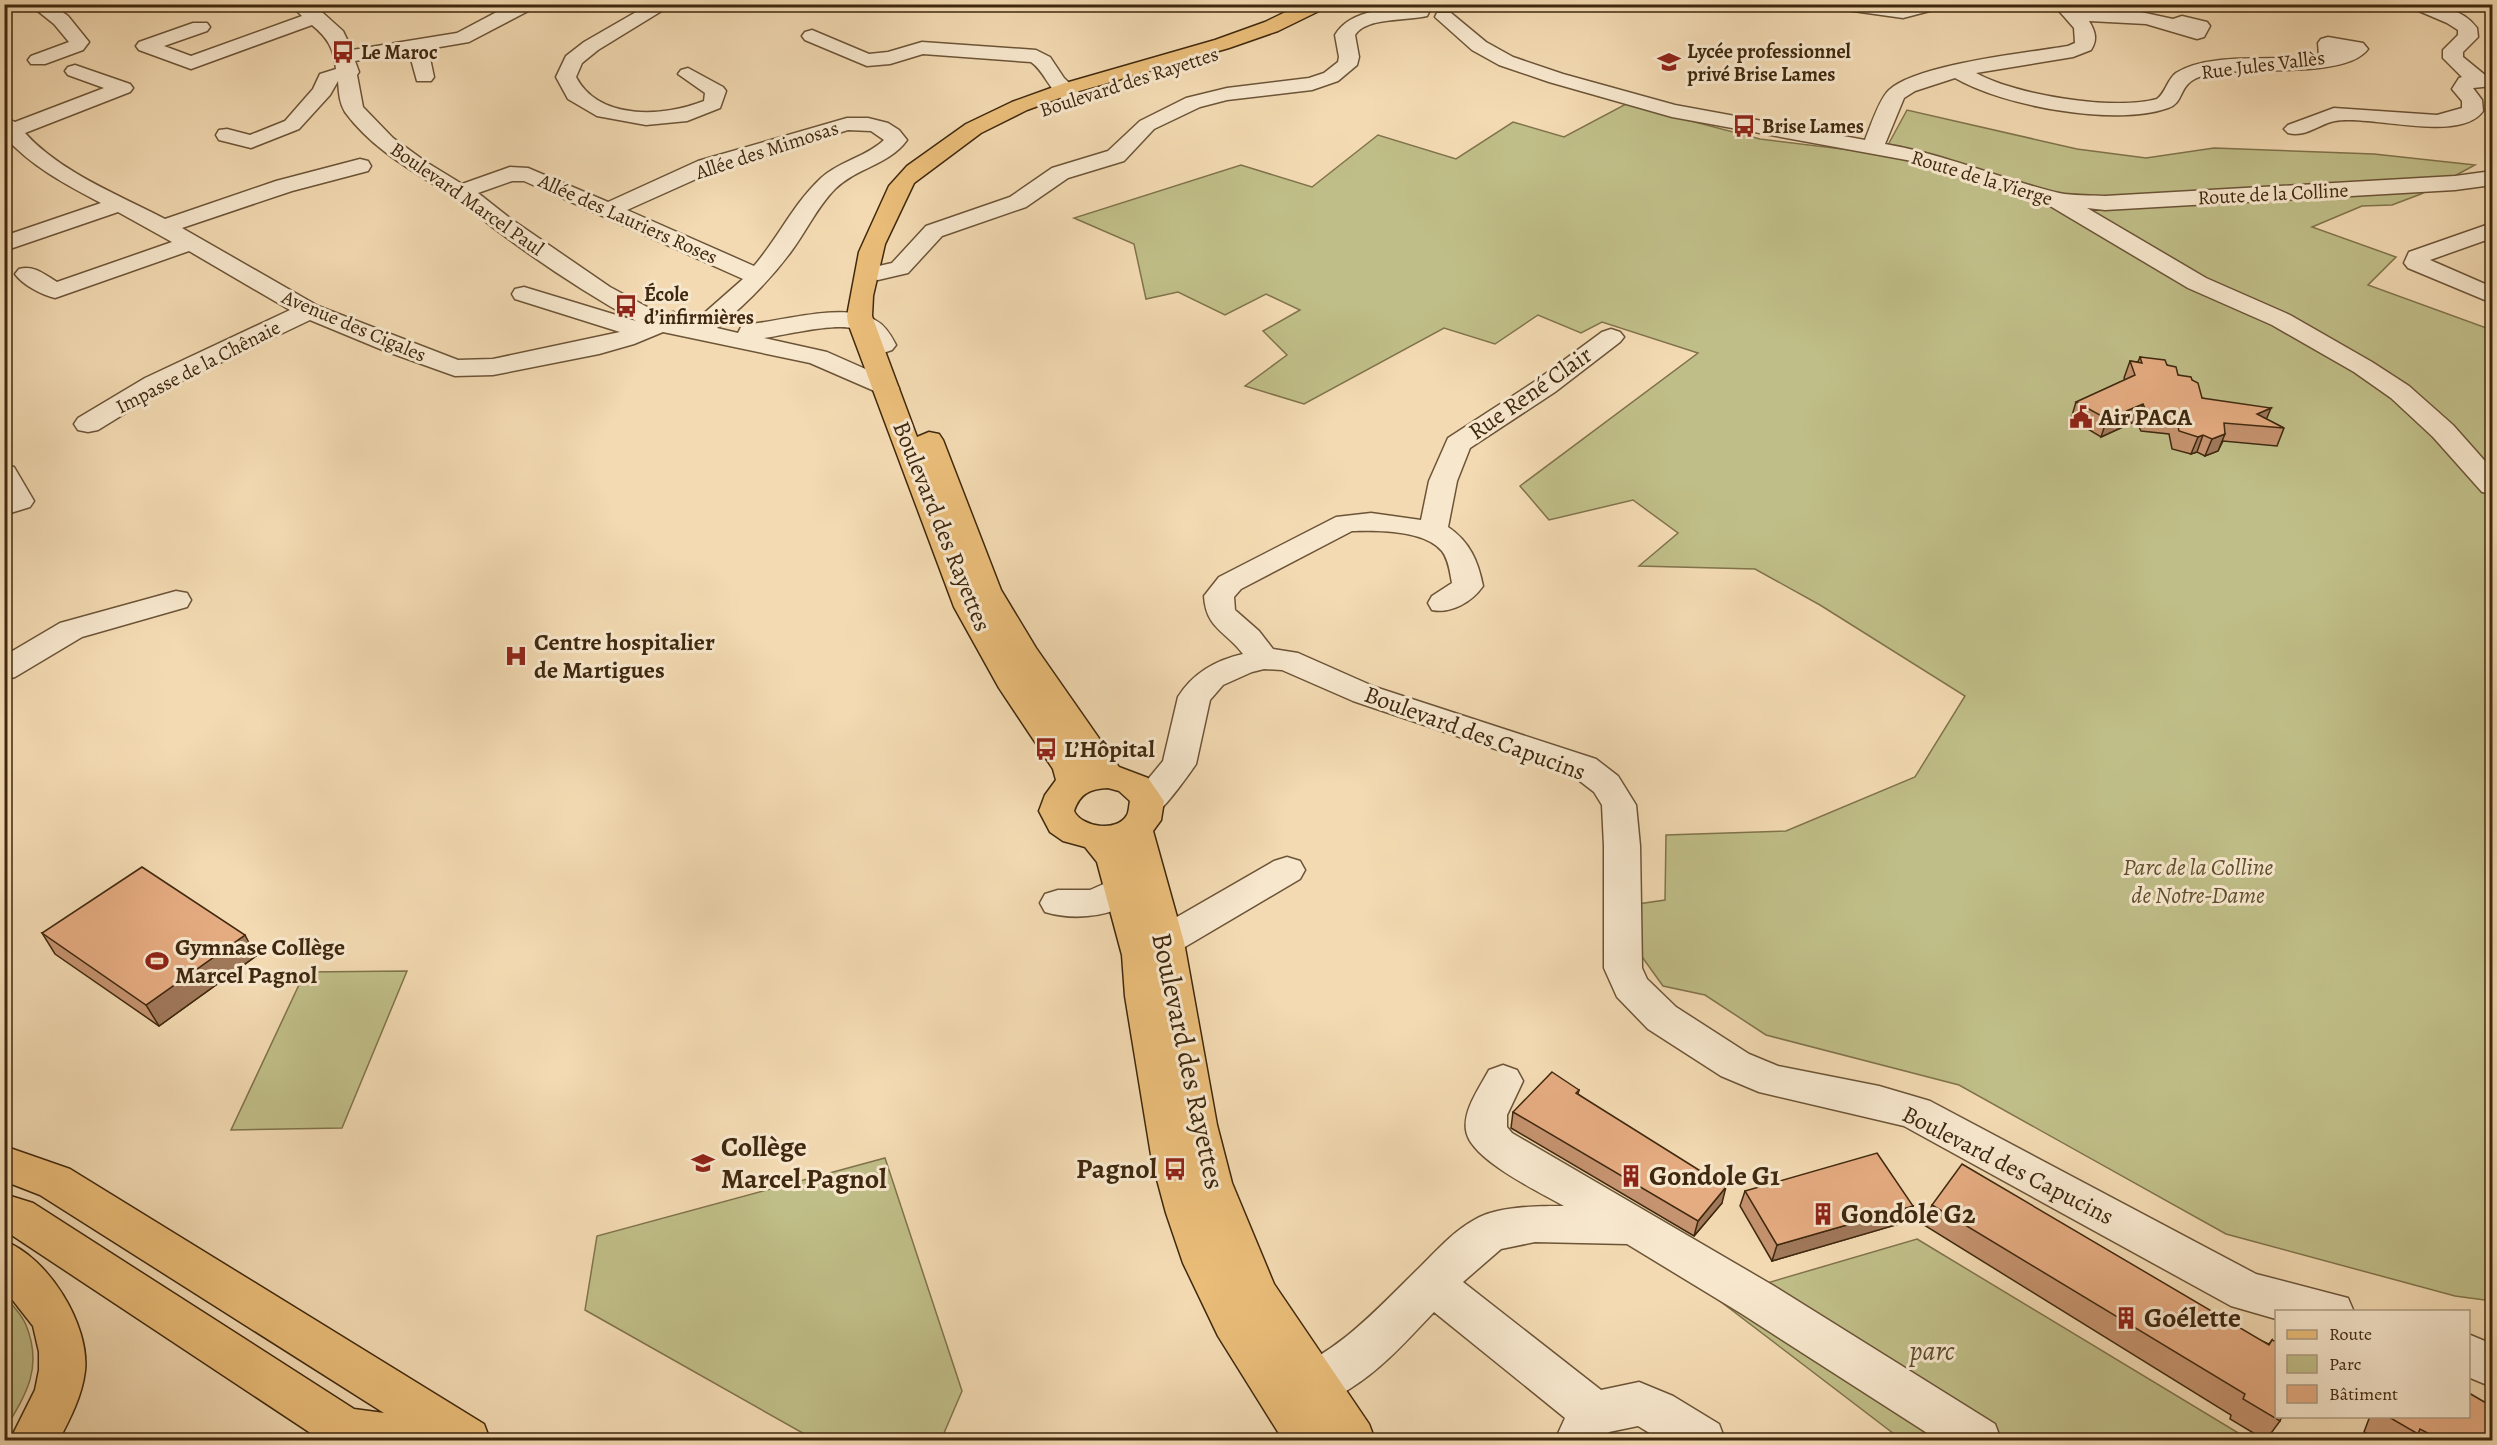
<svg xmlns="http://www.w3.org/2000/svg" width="2497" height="1445" font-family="Alegreya,serif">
  <rect width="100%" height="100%" fill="#f3dab2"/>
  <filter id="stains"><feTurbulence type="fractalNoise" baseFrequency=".00333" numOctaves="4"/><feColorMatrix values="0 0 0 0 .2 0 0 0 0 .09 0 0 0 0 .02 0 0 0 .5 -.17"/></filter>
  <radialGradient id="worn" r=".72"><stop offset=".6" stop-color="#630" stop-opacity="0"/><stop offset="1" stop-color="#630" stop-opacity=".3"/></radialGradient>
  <!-- green -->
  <path fill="#c0be88" stroke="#80734b" stroke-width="1.5" d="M1626,104L1760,139L1883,154L1907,110L2077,149L2146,158L2214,148L2374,154L2475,165L2421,194L2392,205L2362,206L2312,227L2396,257L2368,285L2492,330V1301L2455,1296L2226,1234L1959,1085L1766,1035L1705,995L1663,986L1640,954L1638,904L1665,900L1666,835L1786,831L1915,777L1965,696L1820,605L1755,569L1639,566L1678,533L1633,500L1549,520L1520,486L1698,353L1602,322L1581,333L1538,315L1495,344L1444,328L1304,404L1245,386L1287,355L1263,331L1300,310L1266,294L1225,315L1178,292L1146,299L1134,244L1074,218L1241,165L1312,187L1378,135L1456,159L1513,122L1564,137Z
    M407,971L342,1128L231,1130L305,972Z
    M885,1158L962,1391L941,1440H815L585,1310L597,1236Z
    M1917,1239L2250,1440H1902L1716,1298Z
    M4,1295C11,1304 22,1314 26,1325C43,1367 27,1393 5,1429Z"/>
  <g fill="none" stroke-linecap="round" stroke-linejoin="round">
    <!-- minor casing -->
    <g stroke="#6c5437" stroke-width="3">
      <path id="minor" d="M29,4H51L68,16L89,42L83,50L45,64H31L28,60L31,56L69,42L54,24Z
        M290,4H311L323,13L343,31L352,50L457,33L512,4H536L534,8L469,42L428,49L434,77L431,81H417L409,52L355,61L359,72L357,75L363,107L393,138L426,162L462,184L510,167L528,168L608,202L698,161L847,118H868L888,123L899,130L907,140C889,165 856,168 835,189C817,207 806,232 790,253C769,281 745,305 717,328L738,333L741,327L750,324C783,321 846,302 875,320C885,325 891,335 896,345L892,350L883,353L874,350C869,343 865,332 855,329C837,322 785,335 764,338L827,352L895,382L899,388L895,394L886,396L810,363L663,332L634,344L599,354L493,375L455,376L385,351L310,320L163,390L98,430L88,432L78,430L74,424L78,418L145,378L290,310L189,251L55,298C42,295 23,285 15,274L19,269C34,265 44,274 57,282L172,242L118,212L4,251V236L101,203C65,184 32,167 4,136V117L15,122L104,88L68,75L65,71L68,67L75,65L130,84L133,88L130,92L25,133C60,172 119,195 165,219L276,181L360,159L368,161L371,166L368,171L292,191L182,228L318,306L458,360L493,359L620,332L515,299L512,294L515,289L524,287L636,321C587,294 540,263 495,229C484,221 474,211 463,203C421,175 376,154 345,112C339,102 339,92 338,81L330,95L299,129L251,148L219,140L216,135L219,130L227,129L250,135L285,121L313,89L320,74L336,69C334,49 328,38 312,25L191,69L139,50L136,46L139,42L193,23H207L210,27L207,31L164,46L191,56L302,16ZM848,130L871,131L884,140C866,157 840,161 821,178C794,203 778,238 754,266L627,210L714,171ZM512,181H524L743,279L693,323L684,321L685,319L682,314L673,312L662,315L610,287L511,219L478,193Z
        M650,4H673L598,50L582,63L576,77C599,121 664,117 704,101L705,93L678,74L681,70L688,68L723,87L726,91L720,108L687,121L646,125L597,116L568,99L556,77L566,56L584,42Z
        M1837,4L1903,6L1943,4L1941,8L1903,18L1846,10L1839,8Z
        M2053,4H2073L2078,10L2136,11L2173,19L2182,16L2207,22L2210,26L2204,37L2197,39L2146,24L2089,21C2095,31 2098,39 2091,50L2073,57L1976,73C2015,95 2114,111 2157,99C2166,92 2167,80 2176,73C2211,51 2278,62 2319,56L2318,43L2321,39L2328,37L2363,43L2368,49C2348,77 2259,68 2226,72C2214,73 2196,75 2188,84C2180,92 2181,104 2168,108C2115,127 2003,106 1955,78L1915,91L1904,98L1885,144C1945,154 2000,179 2059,193C2073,196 2090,195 2105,196L2455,176L2492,171V185L2455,190L2105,210L2087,208L2206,278L2290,315L2372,362L2409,386L2453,425L2492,469V494L2482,492L2433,437L2391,398L2354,372L2272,325L2188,288L2045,203L1912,161L1672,117L1549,82L1499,65L1472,50L1435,17L1437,13H1451L1486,42L1513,57L1563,74L1675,105L1865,140C1870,128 1879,99 1889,90C1918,64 2027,53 2068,46L2075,43L2074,28Z
        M2410,4C2433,4 2462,7 2477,28L2478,37L2463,52V57L2485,75L2492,74V86L2473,88L2482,100L2483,111C2460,144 2369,114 2335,121C2319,124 2305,138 2288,133L2284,129L2288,125L2334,108L2437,115L2462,108V101L2452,89L2459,78L2462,77L2443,58V50L2458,35V30L2447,23L2412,8Z
        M1420,6L1427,8L1429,12L1427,16C1407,21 1366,17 1355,35L1359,57L1357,65L1338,81L1312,90L1227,100L1200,107L1154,129L1124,161L1068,178L1026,207L942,236L908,273L878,280L870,278L866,273L870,268L892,263L926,226L1010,197L1052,168L1108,151L1140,121L1186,98L1227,88L1309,78L1324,73L1338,62L1339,57L1335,35C1351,8 1392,9 1420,6Z
        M812,30L869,54L888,52L922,42L1036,50L1050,57L1064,78L1084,97L1081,101C1053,108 1049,74 1031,62L923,54L890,64L867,66L805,40L802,36L805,32Z
        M2492,223V238L2430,260L2492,287V303L2408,268L2404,263L2409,252Z
        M1611,329L1620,332L1624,337L1620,342L1555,392L1470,448L1457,481L1448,527C1470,542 1478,561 1483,586C1472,602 1451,614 1432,610L1428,603L1432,596L1452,583C1450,573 1449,560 1442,551C1425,530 1377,530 1352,531L1241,589L1234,597L1235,610L1259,631L1273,649L1298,653L1375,687L1596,759L1618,776L1636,805L1640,846L1642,968L1647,979L1676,1007L1749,1054L1778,1066L1879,1086L1930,1101L2256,1274L2348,1298L2354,1312H2276V1319L2231,1306L1904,1126L1759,1092L1721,1076L1648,1029L1617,997L1604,968V846L1602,805L1594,792L1572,775L1353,701L1282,670L1264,669L1252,672L1223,685L1210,700L1196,764C1190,773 1167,805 1159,810C1151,814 1143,812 1135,809L1130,801L1163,761L1178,697C1193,673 1216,660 1243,654C1226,631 1206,629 1204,596L1219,577L1336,517L1371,513L1421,520L1429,481L1448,438L1537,380L1602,332Z
        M4,465L14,467L34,501L30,507L4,515Z
        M176,591L187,593L191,600L187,607L82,637L15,677L4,680V656L60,623Z
        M1287,857L1300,861L1305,870L1300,879L1156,964L1143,968L1130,964L1124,954L1130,944L1274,861Z
        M1124,875L1137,879L1142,888C1125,918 1075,921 1045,912L1040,903L1045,894L1058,890H1090Z
        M1503,1065L1517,1070L1523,1081L1507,1115V1127L1512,1133L1774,1286L1995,1424L2001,1440H1938L1742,1314L1627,1244L1535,1242L1501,1249L1463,1282L1601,1390L1639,1382L1673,1396L1719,1424L1725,1440H1661L1638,1426L1609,1432L1604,1440H1555L1565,1418L1434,1312C1408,1339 1383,1368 1351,1388C1334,1399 1314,1405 1295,1412L1279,1406L1272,1391L1279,1376C1340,1352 1376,1310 1422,1265C1438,1249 1454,1231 1474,1220C1496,1206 1538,1206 1564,1206C1540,1192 1469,1159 1466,1130C1463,1110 1480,1087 1489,1070Z
        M2468,1334L2492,1344V1387L2468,1377Z"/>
    </g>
    <!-- major casing -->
    <g stroke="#3f280e" stroke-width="3">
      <path id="major" d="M1302,4H1327L1325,8L1278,31L1229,48L1076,92L1027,110L981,133L914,183L885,244L873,296L872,316L917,437L929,432L939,434L943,440L1001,590L1036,648L1119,767L1148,778L1164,801L1161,820L1153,831L1184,942L1217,1125L1232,1183L1274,1284L1369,1424L1375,1440H1283L1218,1336L1183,1263L1166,1213L1152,1161L1125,996L1122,955L1097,862L1085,847L1063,841L1050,832L1039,811L1045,795L1056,780L1053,769L999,688L954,607L848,323L847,316L859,252L889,186L907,166L966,124L1012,102L1062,84L1215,40L1265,22ZM1108,788L1119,791L1130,801C1129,805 1129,812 1127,815C1117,833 1081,827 1074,811C1080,793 1090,789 1108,788Z
        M4,1146L70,1169L484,1424L490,1440H321L4,1230V1194L33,1203L354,1409L384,1413L40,1195L4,1181Z
        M4,1241C48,1257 90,1325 85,1371C82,1396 70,1419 59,1440H10L35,1390L39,1370V1352L33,1326L4,1289Z"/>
    </g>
    <!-- minor -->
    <use href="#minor" fill="#f7e7cd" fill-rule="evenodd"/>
    <!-- major -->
    <use href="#major" fill="#eabd79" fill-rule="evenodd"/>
  </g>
  <!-- wall -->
  <path fill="#c5936f" stroke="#3f280e" stroke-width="1.5" d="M2140,357L2167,365L2178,375L2192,380L2202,398L2266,419L2284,428L2277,446L2223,441L2218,451L2205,456L2197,452L2191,454L2172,449L2169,434L2141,431L2136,421L2101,437L2071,419L2076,402L2125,380L2124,378L2130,361L2138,362Z
    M42,933L256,956L159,1026L55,954Z
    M1579,1090L1578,1094L1722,1203L1694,1236L1511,1128L1513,1112Z
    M1745,1191L1913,1206L1906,1222L1772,1261L1740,1206Z
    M1932,1205L2269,1344L2272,1340L2280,1421L2266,1440H2265L2230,1419L2231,1415L1924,1225Z
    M2370,1416H2469L2493,1440H2378L2364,1432Z"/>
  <!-- shaded-wall -->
  <path fill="#a0785a" stroke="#3f280e" stroke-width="1.5" d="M2143,404L2136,421L2101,437L2107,419Z
    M2271,408L2264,425L2257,414Z
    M2225,434L2218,451L2205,456L2212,439Z
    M2203,435L2197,452L2191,454L2198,437Z
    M245,935L256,956L159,1026L146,1005Z
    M1726,1187L1722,1203L1694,1236L1698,1221Z
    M1913,1206L1906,1222L1772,1261L1777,1245Z"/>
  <!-- building -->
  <path fill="#e5ab81" stroke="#3f280e" stroke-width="1.5" d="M2140,357L2165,360L2167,365L2176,367L2178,375L2191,377L2192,380L2198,383L2202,398L2271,408L2257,414L2284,428L2224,423L2225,434L2212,439L2203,435L2198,437L2179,431L2176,417L2147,413L2143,404L2107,419L2076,402L2135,375L2130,361L2142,363Z
    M142,867L245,935L146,1005L42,933Z
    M1552,1072L1579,1090L1576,1093L1726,1187L1698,1221L1513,1112Z
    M1877,1153L1913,1206L1777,1245L1745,1191Z
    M1962,1164L2269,1345L2272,1340L2277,1342V1416H2282L2280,1421L2243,1399L2245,1394L1932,1205Z
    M2469,1393L2493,1407V1440H2441L2420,1429L2418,1434L2387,1416H2469Z"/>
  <!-- icons -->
  <defs>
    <g id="bus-bare" transform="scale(1.8)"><path d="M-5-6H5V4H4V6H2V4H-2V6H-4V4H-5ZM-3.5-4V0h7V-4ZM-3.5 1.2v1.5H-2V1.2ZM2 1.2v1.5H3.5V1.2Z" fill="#8f2418" stroke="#f7e7cd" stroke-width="2.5" paint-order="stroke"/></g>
    <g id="school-bare" transform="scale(1.8)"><path d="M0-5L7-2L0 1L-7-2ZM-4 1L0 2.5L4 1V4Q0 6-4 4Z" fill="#8f2418" stroke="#f7e7cd" stroke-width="2.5" paint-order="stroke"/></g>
    <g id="civic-bare" transform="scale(1.8)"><path d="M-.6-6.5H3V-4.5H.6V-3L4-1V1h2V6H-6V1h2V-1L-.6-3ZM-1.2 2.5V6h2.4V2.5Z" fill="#8f2418" stroke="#f7e7cd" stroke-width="2.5" paint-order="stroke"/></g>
    <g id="hospital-bare" transform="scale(1.8)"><path d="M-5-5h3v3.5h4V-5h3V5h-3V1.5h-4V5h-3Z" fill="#8f2418" stroke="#f7e7cd" stroke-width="2.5" paint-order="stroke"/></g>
    <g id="stadium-bare" transform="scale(1.8)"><path d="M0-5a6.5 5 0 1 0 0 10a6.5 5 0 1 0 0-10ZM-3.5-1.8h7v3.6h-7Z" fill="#8f2418" stroke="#f7e7cd" stroke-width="2.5" paint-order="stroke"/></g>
    <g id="building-bare" transform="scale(1.8)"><path d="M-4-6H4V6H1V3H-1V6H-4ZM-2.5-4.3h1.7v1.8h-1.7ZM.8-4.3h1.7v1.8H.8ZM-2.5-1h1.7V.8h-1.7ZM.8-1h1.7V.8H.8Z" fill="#8f2418" stroke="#f7e7cd" stroke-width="2.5" paint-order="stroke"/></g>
  </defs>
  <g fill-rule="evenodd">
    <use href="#bus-bare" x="343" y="52"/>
    <use href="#school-bare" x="1669" y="62"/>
    <use href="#bus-bare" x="1744" y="126"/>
    <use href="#bus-bare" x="626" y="306"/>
    <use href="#civic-bare" x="2081" y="417"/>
    <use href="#hospital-bare" x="516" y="656"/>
    <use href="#bus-bare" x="1046" y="749"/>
    <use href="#stadium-bare" x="157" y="961"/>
    <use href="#school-bare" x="703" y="1163"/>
    <use href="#bus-bare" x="1175" y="1169"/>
    <use href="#building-bare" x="1631" y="1176"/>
    <use href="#building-bare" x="1823" y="1214"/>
    <use href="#building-bare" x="2126" y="1318"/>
  </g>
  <g text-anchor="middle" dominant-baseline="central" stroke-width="6" stroke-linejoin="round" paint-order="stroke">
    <!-- far-poi labels -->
    <g font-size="20" font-weight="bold" fill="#3f280e" stroke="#f7e7cd" text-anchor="start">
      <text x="1687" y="51">Lycée professionnel<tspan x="1687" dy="23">privé Brise Lames</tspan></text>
      <text x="361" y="52">Le Maroc</text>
      <text x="1762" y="126">Brise Lames</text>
      <text x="644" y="294">École<tspan x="644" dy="23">d’infirmières</tspan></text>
    </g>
    <!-- far-street labels -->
    <g font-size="20" fill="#3f280e" stroke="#f7e7cd">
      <text transform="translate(2263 65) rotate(-7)">Rue Jules Vallès</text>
      <text transform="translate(1129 82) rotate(-18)">Boulevard des Rayettes</text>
      <text transform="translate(767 150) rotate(-18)">Allée des Mimosas</text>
      <text transform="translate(1982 178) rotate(17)">Route de la Vierge</text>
      <text transform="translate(2273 194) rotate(-3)">Route de la Colline</text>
      <text transform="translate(467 199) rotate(35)">Boulevard Marcel Paul</text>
      <text transform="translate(628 219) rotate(24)">Allée des Lauriers Roses</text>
      <text transform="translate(354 326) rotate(23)">Avenue des Cigales</text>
      <text transform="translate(198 367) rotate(-27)">Impasse de la Chênaie</text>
    </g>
    <!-- street labels -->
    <g font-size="24" fill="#3f280e" stroke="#f7e7cd">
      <text transform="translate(1530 393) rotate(-35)">Rue René Clair</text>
      <text transform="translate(942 526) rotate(68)">Boulevard des Rayettes</text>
      <text transform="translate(1475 733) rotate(20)">Boulevard des Capucins</text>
      <text transform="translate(2008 1165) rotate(27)">Boulevard des Capucins</text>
    </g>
    <!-- poi labels -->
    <g font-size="24" font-weight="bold" fill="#3f280e" stroke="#f7e7cd" text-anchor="start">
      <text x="2099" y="417">Air PACA</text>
      <text x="534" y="642">Centre hospitalier<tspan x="534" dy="28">de Martigues</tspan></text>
      <text x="1064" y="749">L’Hôpital</text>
      <text x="175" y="947">Gymnase Collège<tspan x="175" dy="28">Marcel Pagnol</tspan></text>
    </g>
    <!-- park labels -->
    <g font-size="24" font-style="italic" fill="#5f4e2c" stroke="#f7e7cd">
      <text x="2198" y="867">Parc de la Colline<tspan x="2198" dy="28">de Notre-Dame</tspan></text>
    </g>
    <!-- near-street labels -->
    <g font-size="28" fill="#3f280e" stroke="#f7e7cd">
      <text transform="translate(1188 1061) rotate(78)">Boulevard des Rayettes</text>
    </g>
    <!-- near-poi labels -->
    <g font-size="28" font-weight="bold" fill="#3f280e" stroke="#f7e7cd" text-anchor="start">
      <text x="721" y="1147">Collège<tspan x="721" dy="32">Marcel Pagnol</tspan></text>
      <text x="1157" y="1169" text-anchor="end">Pagnol</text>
      <text x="1649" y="1176">Gondole G1</text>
      <text x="1841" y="1214">Gondole G2</text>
      <text x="2144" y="1318">Goélette</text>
    </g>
    <!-- near-park labels -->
    <g font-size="28" font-style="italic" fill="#5f4e2c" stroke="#f7e7cd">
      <text x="1932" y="1351">parc</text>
    </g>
  </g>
  <!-- margin -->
  <rect width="2497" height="1445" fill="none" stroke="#f3dab2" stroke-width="24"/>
  <rect x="6" y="6" width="2485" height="1433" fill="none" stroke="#3f280e" stroke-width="3"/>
  <rect x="12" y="12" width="2473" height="1421" fill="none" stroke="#3f280e" stroke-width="1.5"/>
  <!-- legend -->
  <rect x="2275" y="1310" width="195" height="108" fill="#f7e7cd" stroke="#ad9b81" stroke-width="1.5"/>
  <rect x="2287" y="1330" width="30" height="9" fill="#eabd79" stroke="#ad9b81" stroke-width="1.5"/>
  <text x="2329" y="1340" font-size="18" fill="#3f280e">Route</text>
  <rect x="2287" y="1355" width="30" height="18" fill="#c0be88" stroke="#ad9b81" stroke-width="1.5"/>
  <text x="2329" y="1370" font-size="18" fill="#3f280e">Parc</text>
  <rect x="2287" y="1385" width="30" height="18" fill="#e5ab81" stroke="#ad9b81" stroke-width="1.5"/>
  <text x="2329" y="1400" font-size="18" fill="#3f280e">Bâtiment</text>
  <rect width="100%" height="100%" filter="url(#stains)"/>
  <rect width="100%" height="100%" fill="url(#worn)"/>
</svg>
